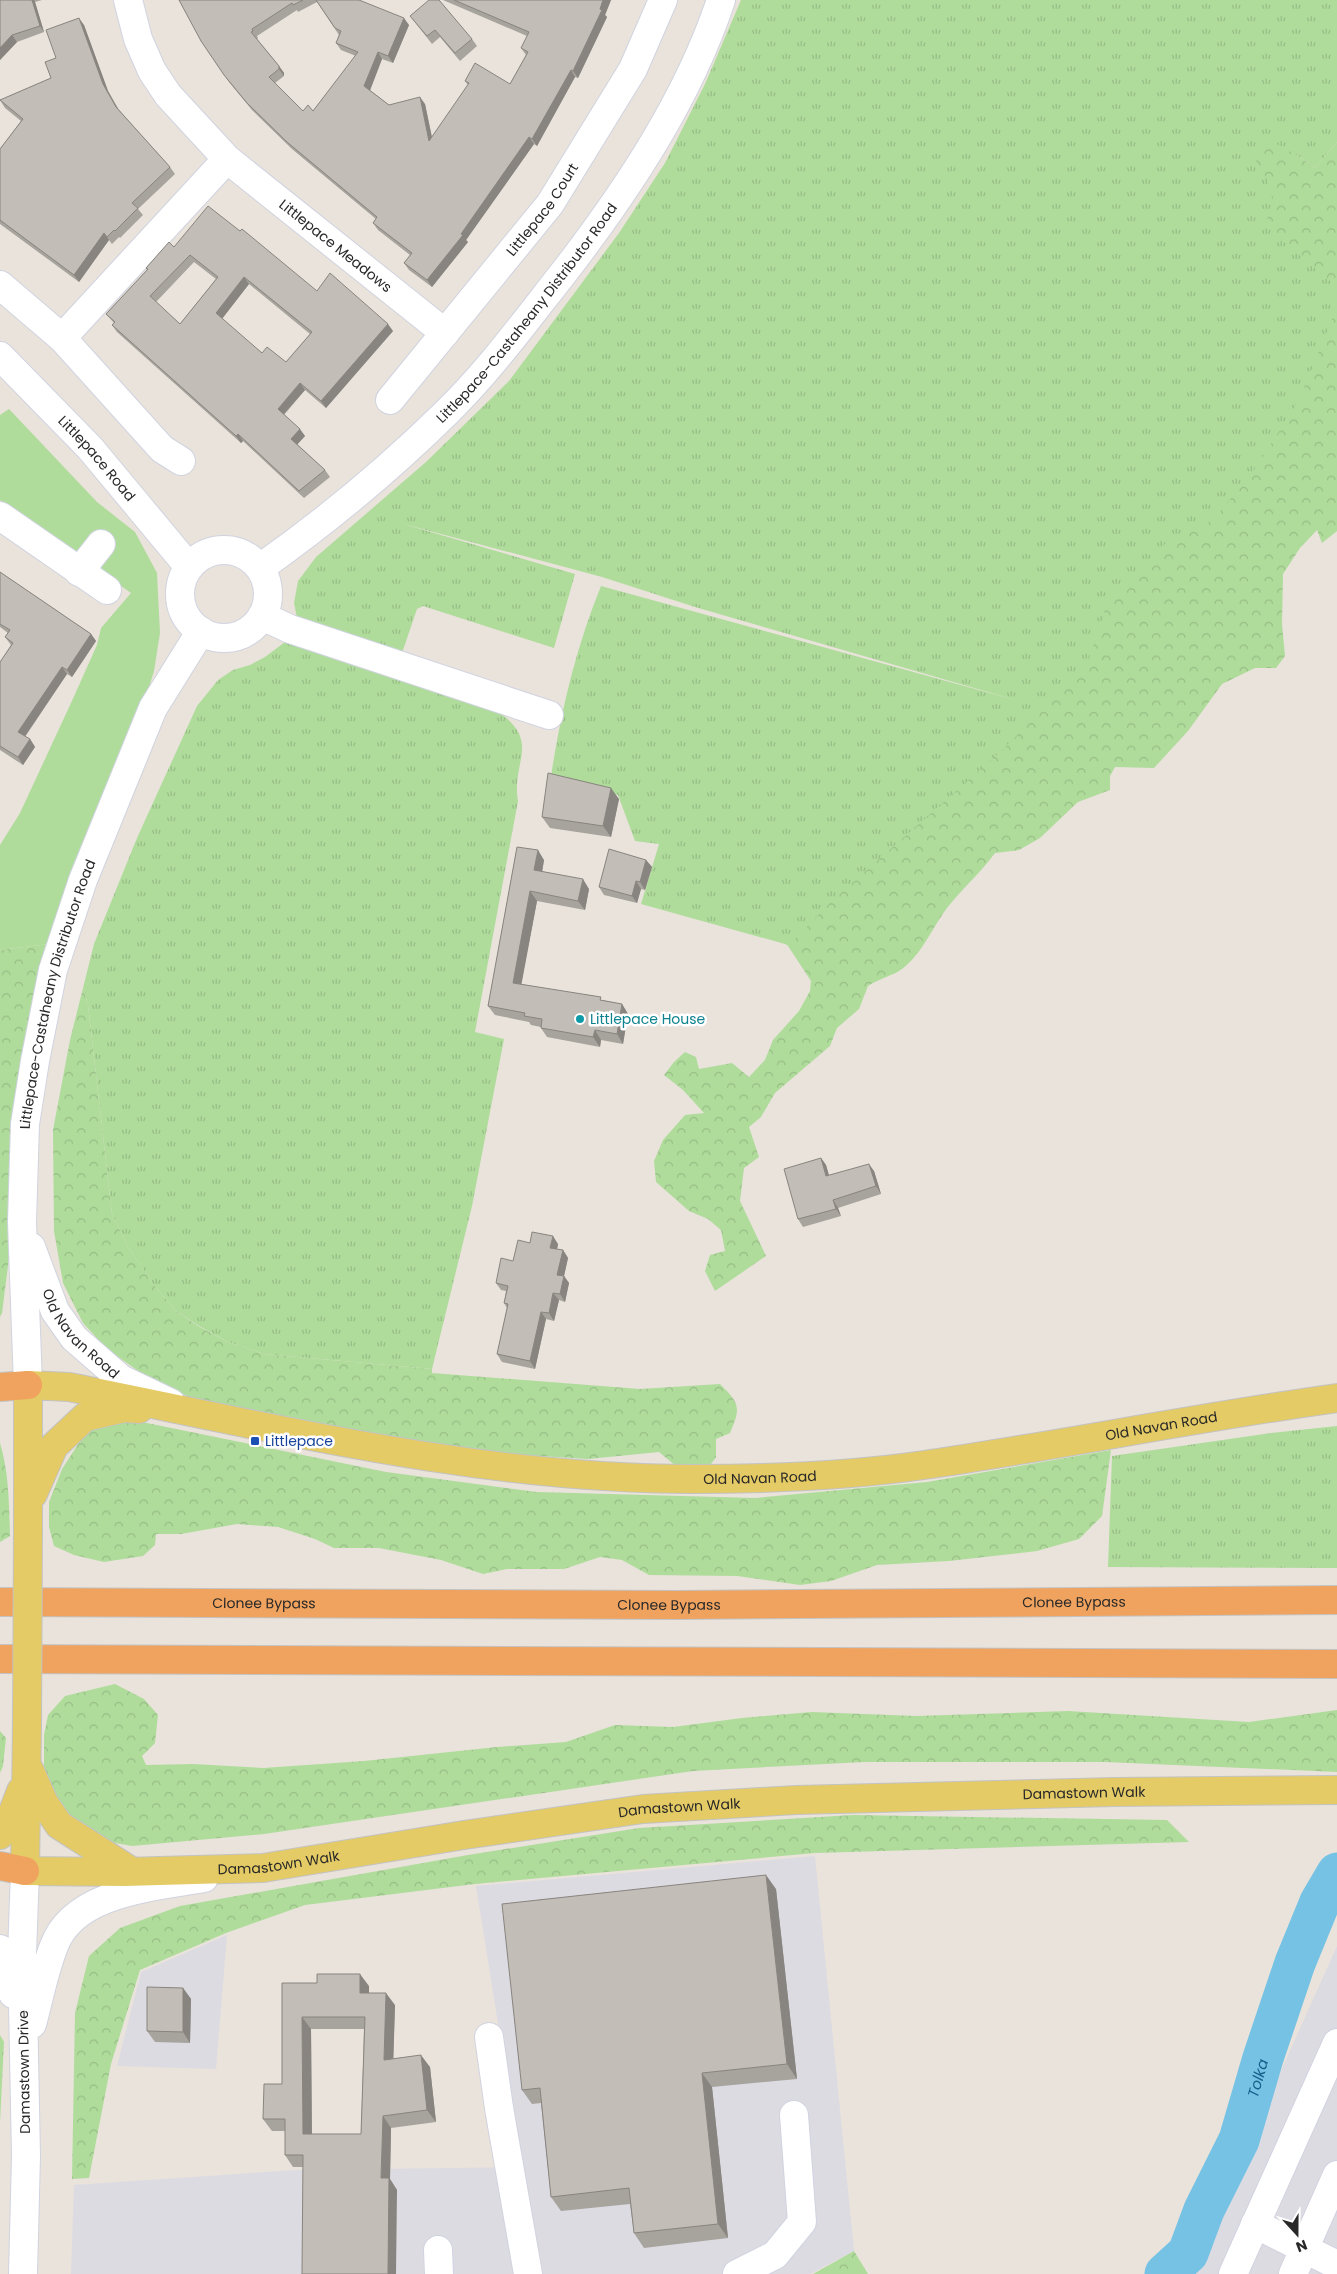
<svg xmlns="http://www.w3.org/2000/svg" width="1337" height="2274" font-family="Poppins,sans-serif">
  <defs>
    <pattern id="grass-tufts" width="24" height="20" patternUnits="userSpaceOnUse" patternTransform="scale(1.25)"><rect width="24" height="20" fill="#afdc9b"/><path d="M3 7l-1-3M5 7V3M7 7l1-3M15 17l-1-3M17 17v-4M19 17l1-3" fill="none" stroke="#97bd86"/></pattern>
    <pattern id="forest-crowns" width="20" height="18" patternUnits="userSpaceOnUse" patternTransform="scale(1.25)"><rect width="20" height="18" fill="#afdc9b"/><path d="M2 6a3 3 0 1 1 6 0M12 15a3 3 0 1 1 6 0" fill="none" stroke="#97bd86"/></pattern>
  </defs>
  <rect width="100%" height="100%" fill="#e9e3db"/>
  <!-- industrial -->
  <path fill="#dddbe2" d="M815,1856L854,2251L810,2274H71L74,2185L296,2170L521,2167L476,1886Z
    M227,1935L216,2069L117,2066L141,1972Z
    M1337,1946V2274H1184L1194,2264Z"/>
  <!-- grass -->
  <path fill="url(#grass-tufts)" d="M741,0H1337V142L1315,168L1297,155L1337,207V370L1268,487L832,971L785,944L641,904L659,844L635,841L618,795L550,783C560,715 575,650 601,586L1019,701L695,607L602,577L400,523L575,574L554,648L423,606L417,609L401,656L298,623L294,603L298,581L316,557L426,462L509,381L619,233L665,163L705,84Z
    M285,642L500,713C541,743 511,762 518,801L475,1032L504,1039L472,1206L432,1369L264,1354L226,1341L199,1326L175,1310L153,1284L128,1247L112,1214L88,1005L83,988L94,944L137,838L197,706L218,680L233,670L250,665L265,657Z
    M1337,1426V1568L1108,1567L1112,1456L1271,1433Z"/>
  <!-- forest -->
  <path fill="url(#forest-crowns)" d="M1271,141L1297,155L1315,168L1337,142V287L1280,238L1266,220L1275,208L1267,179L1255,159Z
    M1337,307V531L1322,543L1317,530L1300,548L1283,574L1282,624L1285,656L1276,668H1255L1222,684L1188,731L1154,768L1115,767L1110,776V790L1078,802L1040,838L1019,850L995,853C982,871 966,885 952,902C934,922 924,953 902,969C892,976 878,979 868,986L859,1009L837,1028L830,1046L775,1093L761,1117L749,1127L759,1157L744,1168L740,1201L766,1256L715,1291L705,1271L710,1255L725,1251L721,1230L708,1219L689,1211L656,1182L654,1161L663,1140L685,1115L704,1113L683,1090L664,1075L674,1062L685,1052L696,1057L699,1069L732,1063L749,1077L765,1060L773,1040L799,1011L810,991L811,981L788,946L832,901L1000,752L1086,668L1108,601L1168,541L1213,520L1257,466L1299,400Z
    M49,944L2,1313L0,1317V950Z
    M83,988L88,1005L112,1214L128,1247L153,1284L175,1310L198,1326L226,1341L264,1354L432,1369V1373L640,1389L720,1384C740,1404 741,1407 730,1433L716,1439V1457L711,1464L677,1467L659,1452L588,1459L476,1452L365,1435L339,1427L189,1397L141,1373L107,1349L83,1323L63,1283L54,1231L53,1130L70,1040Z
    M112,1421H137L386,1472L537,1492L755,1498L927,1482L1111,1450L1102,1516L1079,1539L1037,1551L949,1561L877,1565L831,1581L800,1585L737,1576L649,1575L622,1560L600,1557L564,1569H507L483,1574L441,1560L379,1548H334L315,1539L278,1527L237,1524L181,1534H156L155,1545L143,1556L104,1562L74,1555L54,1546L49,1527V1502L62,1469L86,1432Z
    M0,1443C9,1473 9,1504 10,1536L0,1542Z
    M115,1684L144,1699L158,1715L155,1743L142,1756L146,1765L193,1764L263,1768L364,1761L497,1747L566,1742L615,1725L673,1727L742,1718L812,1712L916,1716L1068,1711L1249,1722L1337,1710V1772L1105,1762H864L693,1771L264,1834L132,1846L93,1839L58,1802L44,1769V1735L48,1715L65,1696Z
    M0,1731L6,1738L3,1766L0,1773Z
    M853,1815L1167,1820L1189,1842L815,1853L475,1884L305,1905L226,1933L140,1970L111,2064L89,2178L72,2179L75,2013L89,1956L120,1928L180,1906L468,1855L639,1828Z
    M0,2035L4,2042L0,2123Z
    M854,2251L868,2274H813Z"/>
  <!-- park -->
  <path fill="#afdc9b" d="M9,409L97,502L135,532L157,573L160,633L154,671L146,697L87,831L49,944L0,950V845L20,813L71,703L97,645L101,628L131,593L0,500V415Z"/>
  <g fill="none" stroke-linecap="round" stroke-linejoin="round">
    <!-- river -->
    <path stroke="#75c2e4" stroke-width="41" id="s1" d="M1165,2274L1188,2253L1204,2210L1239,2140L1263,2058L1295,1963L1320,1902L1337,1873"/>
    <!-- minor casing -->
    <g stroke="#d0d3e0" stroke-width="30">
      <g id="minor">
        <path id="s2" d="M128,0L138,39L152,71L168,95L227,159L445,333"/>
        <path d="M0,285L62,338L162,449L181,461"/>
        <path d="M62,338L227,159"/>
        <path id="s3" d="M0,356L90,448L189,567"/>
        <path id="s4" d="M390,400L550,204L633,69L663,0"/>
        <path d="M0,516L107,590"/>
        <circle cx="224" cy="594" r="44"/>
        <path id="s5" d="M260,568C325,522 389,469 446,413C490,370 527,319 565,271C628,189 688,99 721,0"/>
        <path d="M79,572L101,544"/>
        <path d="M262,616L290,629L549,715"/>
        <path id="s6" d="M31,1247L55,1311L74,1338L121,1379L171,1403"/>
        <path id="s7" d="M28,1385L22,1222L25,1124L35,1061L53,970L83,880L153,708L201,631"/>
        <path d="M0,1949L13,1994"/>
        <path d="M32,2024C39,1999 44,1971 54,1946C74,1891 155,1887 204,1878"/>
        <path d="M489,2037L499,2108L528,2274"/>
        <path d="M1255,2224L1337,2265"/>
        <path d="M438,2250L439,2274"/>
        <path d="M23,2274L26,2156L22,1954L25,1871"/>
        <path d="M737,2274L775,2255L802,2222L794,2115"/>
        <path d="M1233,2274L1337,2043"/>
        <path d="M1293,2274L1337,2175"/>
      </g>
    </g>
    <!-- major casing -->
    <g stroke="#c3c3c3" stroke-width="30">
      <g id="major">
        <path d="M33,1494L54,1446L85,1417L124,1408L139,1409"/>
        <path id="s8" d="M28,1530V1385L69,1387C276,1428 480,1479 692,1479C769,1479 848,1476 924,1465C1062,1445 1199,1417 1337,1398"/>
        <path id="s9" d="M27,1726L25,1871L124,1872L263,1868L464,1835L643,1809L796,1800L1114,1792L1337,1790"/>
        <path d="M30,1771L44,1803L59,1825L131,1871"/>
        <path d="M0,1835L9,1822L21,1791"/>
      </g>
    </g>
    <!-- highway casing -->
    <g stroke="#c3c3c3" stroke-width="30">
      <g id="highway">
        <path d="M0,1387L28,1385"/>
        <path id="s10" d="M0,1602L677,1605L1337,1600"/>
        <path d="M0,1659L1337,1664"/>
        <path d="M0,1866L25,1871"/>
      </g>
    </g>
    <!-- minor -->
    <use href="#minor" stroke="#fff" stroke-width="28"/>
    <!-- major -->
    <use href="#major" stroke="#e4cb65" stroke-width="28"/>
    <!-- highway -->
    <use href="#highway" stroke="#f0a35f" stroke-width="28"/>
    <!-- major-bridge casing -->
    <g stroke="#c3c3c3" stroke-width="30" stroke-linecap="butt">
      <path id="major-bridge" d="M27,1726L28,1530"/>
    </g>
    <!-- major-bridge -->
    <use href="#major-bridge" stroke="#e4cb65" stroke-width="28"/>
  </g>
  <!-- wall -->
  <path fill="#a7a39d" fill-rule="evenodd" d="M0,0H42L35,2L44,32L17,42L0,60Z
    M179,0H359L409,25L393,63L382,59L370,90L389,105L425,104L432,137L468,85L465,81L510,84L526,55L521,48L527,36L443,0H611L605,15L607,17L578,78L575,77L537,146L534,144L466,240L468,242L432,287L409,270L404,263L410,255L378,230L373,223L376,219L292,149L252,110L229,82L201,41ZM317,2L339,35L336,43L341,50L356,56L313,111H303L275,83L284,76V73L279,66L257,39L258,38L257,36L297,10L298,12Z
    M410,16L472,39L477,46L460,61L440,37L432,44Z
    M84,25L108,91L119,110L170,167L175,174L138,209L143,215L120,238L119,237L112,244L109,240L79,282L0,224V149L21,121L5,108L0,100L51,78L56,58Z
    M174,247L317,291L393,331L326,408L305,390L284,415L305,436L297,444L325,470L330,477L304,498L243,441L241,443L117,332L112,325L114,323L106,314L147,270L146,268ZM194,262L216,279L180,324L156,302ZM249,284L310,334L286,362L262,353L222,319Z
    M0,572L91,634L96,641L72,677L67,674L25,737L30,739L35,747L23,765L0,750V662L11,645L5,637L8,633L0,627Z
    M619,799L611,837L550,828L542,817Z
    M517,847L544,860L542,871L589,889L585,910L537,901L521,984L622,1004L628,1014L623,1044L601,1040L600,1047L547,1037L541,1028V1027L531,1025L529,1022L495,1015L488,1006Z
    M646,860L652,867L645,890L641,889L637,903L604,895L599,887Z
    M821,1158L826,1165L829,1175L874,1171L881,1194L838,1208L841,1216L803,1227L798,1219Z
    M530,1243L558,1244L557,1249L563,1250L568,1258L564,1276L569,1283L565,1302L559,1300L554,1321L546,1319L535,1369L502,1362L497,1354L507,1308L504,1303L506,1291L501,1290L496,1283L513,1261Z
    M776,1889L797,2079L712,2087L728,2238L644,2248L634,2233L630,2204L561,2211L551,2197L541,2103L532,2104L522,2090Z
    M282,1983L369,1986V1993L395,2005L393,2059L430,2067L436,2122L391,2128L390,2179L397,2190L303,2167H293L285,2155V2131H272L263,2119L282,2084ZM311,2029H364L361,2134H312Z
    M183,1988L191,1999L190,2043L155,2042L147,2031Z"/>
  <!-- shaded-wall -->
  <path fill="#88847f" d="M32,0H34L35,2L44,32L40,26Z
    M603,0H611L605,15L607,17L578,78L573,71Z
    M79,18L84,25L108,91L121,114L103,84Z
    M404,18L409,25L393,63L388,56Z
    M12,35L17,42L0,60V48Z
    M378,52L382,59L369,93L364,86Z
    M279,66L284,73V76L279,69Z
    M571,70L575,77L537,146L532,139Z
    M420,97L425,104L434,148L429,141Z
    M529,137L534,144L466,240L468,242L432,287L427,280L461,234Z
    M104,233L109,240L79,282L74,275Z
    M244,277L249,284L221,320L216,313Z
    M388,324L393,331L326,408L321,401Z
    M300,383L305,390L282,416L278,409Z
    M300,429L305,436L296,446L291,439Z
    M238,434L243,441L241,443L236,436Z
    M91,634L96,641L72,677L67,670Z
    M62,667L67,674L23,739L18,732Z
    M30,739L35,747L23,765L18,757Z
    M611,788L619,799L611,837L603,826Z
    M538,850L544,860L541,879L534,870Z
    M646,860L652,867L645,890L640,882Z
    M583,879L589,889L585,910L578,901Z
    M636,881L641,889L637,903L632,896Z
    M530,891L537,901L520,992L513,983Z
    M622,1004L628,1014L623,1044L617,1034Z
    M595,1030L601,1040L600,1047L593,1037Z
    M821,1158L826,1165L831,1184L826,1176Z
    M869,1164L874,1171L881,1194L876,1186Z
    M833,1200L838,1208L841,1216L836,1209Z
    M553,1236L558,1244L556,1255L550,1248Z
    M563,1250L568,1258L564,1276L569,1283L565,1302L560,1294L557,1275Z
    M553,1293L559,1300L554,1321L549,1313Z
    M541,1312L546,1319L535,1369L530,1361Z
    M766,1875L776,1889L797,2079L787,2064Z
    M360,1974L369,1986V2004L360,1993Z
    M183,1988L191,1999L190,2043L183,2032Z
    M386,1993L395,2005L393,2072L384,2060Z
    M302,2017L311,2029L312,2146L303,2134Z
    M421,2055L430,2067L436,2122L427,2110Z
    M702,2073L712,2087L728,2238L718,2224Z
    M383,2116L391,2128L390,2179L397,2190L396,2274H388L381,2178Z"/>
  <!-- building -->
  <path fill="#c2bdb6" stroke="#88847f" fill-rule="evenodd" d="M0,0H32L40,26L12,35L0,48Z
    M179,0H303L293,5L292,3L252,29L253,31L251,32L279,66V69L269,77L303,111L308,105L313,111L358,52L336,43L341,31L335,28L316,0H359L404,18L388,56L378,52L364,86L389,105L420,97L429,141L469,83L465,81L475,63L510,84L528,52L521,48L529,32L454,0H603L600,9L602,10L573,71L571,70L532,139L529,137L461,234L463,235L427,280L404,263L412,253L373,223L377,217L287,142L247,103L224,75L201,41Z
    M429,0H439L472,39L455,53L435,30L427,36L410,16Z
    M79,18L103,84L116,107L170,167L132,203L138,208L115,231L114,230L107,237L104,233L74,275L0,220V149L23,119L0,100L51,78L45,62L56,58L46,30Z
    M208,206L240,231L242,229L317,291L330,273L388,324L321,401L300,383L278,409L300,429L291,439L325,470L299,491L238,434L236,436L112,325L115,322L106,314L148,269L146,268L169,242L174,247ZM190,255L218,277L180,324L150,296ZM244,277L312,332L286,362L267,347L262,353L216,313Z
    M0,572L91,634L67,670L62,667L18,732L30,739L18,757L0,746V662L13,643L5,637L10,630L0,624Z
    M548,773L611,788L603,826L542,817Z
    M517,847L538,850L534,870L583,879L578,901L530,891L513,983L601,997L600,1000L622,1004L617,1034L595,1030L593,1037L541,1028L542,1019L524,1016L525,1013L488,1006Z
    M609,849L646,860L640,882L636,881L632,896L599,887Z
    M821,1158L826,1176L869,1164L876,1186L833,1200L836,1209L798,1219L784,1169Z
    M532,1232L553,1236L550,1248L563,1250L557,1275L564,1276L560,1294L553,1293L549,1313L541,1312L530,1361L497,1354L508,1304L504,1303L508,1286L496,1283L501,1258L513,1261L518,1240L530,1243Z
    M766,1875L787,2064L702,2073L718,2224L634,2233L629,2188L551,2197L540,2088L522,2090L502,1904Z
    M317,1974H360V1993H386L384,2060L421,2055L427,2110L383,2116L381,2178H389L388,2274H302L303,2155H285V2119H263L264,2084H282V1983H317ZM302,2017H365L361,2134H303Z
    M147,1987L183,1988V2032L147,2031Z"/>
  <!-- markers -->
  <circle fill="#0f9aa8" stroke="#fff" stroke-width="2" cx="580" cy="1019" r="5"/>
  <rect fill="#1a4fb4" stroke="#fff" stroke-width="2" x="250" y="1436" width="10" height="10" rx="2.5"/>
  <g text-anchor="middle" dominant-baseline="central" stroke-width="5" stroke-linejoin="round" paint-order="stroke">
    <!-- street labels -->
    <g font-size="14" fill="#282828" stroke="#fff">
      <text stroke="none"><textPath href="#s4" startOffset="244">Littlepace Court</textPath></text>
      <text stroke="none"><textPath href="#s2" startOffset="330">Littlepace Meadows</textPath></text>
      <text stroke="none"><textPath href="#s5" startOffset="371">Littlepace-Castaheany Distributor Road</textPath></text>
      <text stroke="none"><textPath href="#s3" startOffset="141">Littlepace Road</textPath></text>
      <text stroke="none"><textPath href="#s7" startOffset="395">Littlepace-Castaheany Distributor Road</textPath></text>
      <text stroke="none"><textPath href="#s6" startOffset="102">Old Navan Road</textPath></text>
      <text stroke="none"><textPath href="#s8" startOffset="1290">Old Navan Road</textPath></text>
      <text stroke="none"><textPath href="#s8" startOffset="885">Old Navan Road</textPath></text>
      <text stroke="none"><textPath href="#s10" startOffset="1074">Clonee Bypass</textPath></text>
      <text stroke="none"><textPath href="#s10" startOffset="264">Clonee Bypass</textPath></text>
      <text stroke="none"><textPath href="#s10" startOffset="669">Clonee Bypass</textPath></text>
      <text stroke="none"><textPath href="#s9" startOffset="1209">Damastown Walk</textPath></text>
      <text stroke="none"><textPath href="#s9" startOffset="804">Damastown Walk</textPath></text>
      <text stroke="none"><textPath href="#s9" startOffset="399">Damastown Walk</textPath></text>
      <text transform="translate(24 2072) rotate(-91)">Damastown Drive</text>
    </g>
    <!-- culture labels -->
    <g font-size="14" fill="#0d838f" stroke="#fff" text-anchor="start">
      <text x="590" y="1019">Littlepace House</text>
    </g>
    <!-- transit labels -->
    <g font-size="14" fill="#164399" stroke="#fff" text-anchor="start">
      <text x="265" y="1441">Littlepace</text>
    </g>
    <!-- water labels -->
    <g font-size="15" font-style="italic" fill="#18608c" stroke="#fff">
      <text stroke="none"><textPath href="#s1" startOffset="220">Tolka</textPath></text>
    </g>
  </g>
  <!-- north arrow -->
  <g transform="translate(1297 2234) rotate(159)" stroke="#ffffff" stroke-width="4" paint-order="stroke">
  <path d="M0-4L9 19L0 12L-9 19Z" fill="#282828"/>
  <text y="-8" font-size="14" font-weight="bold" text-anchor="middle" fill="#282828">N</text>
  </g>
</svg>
